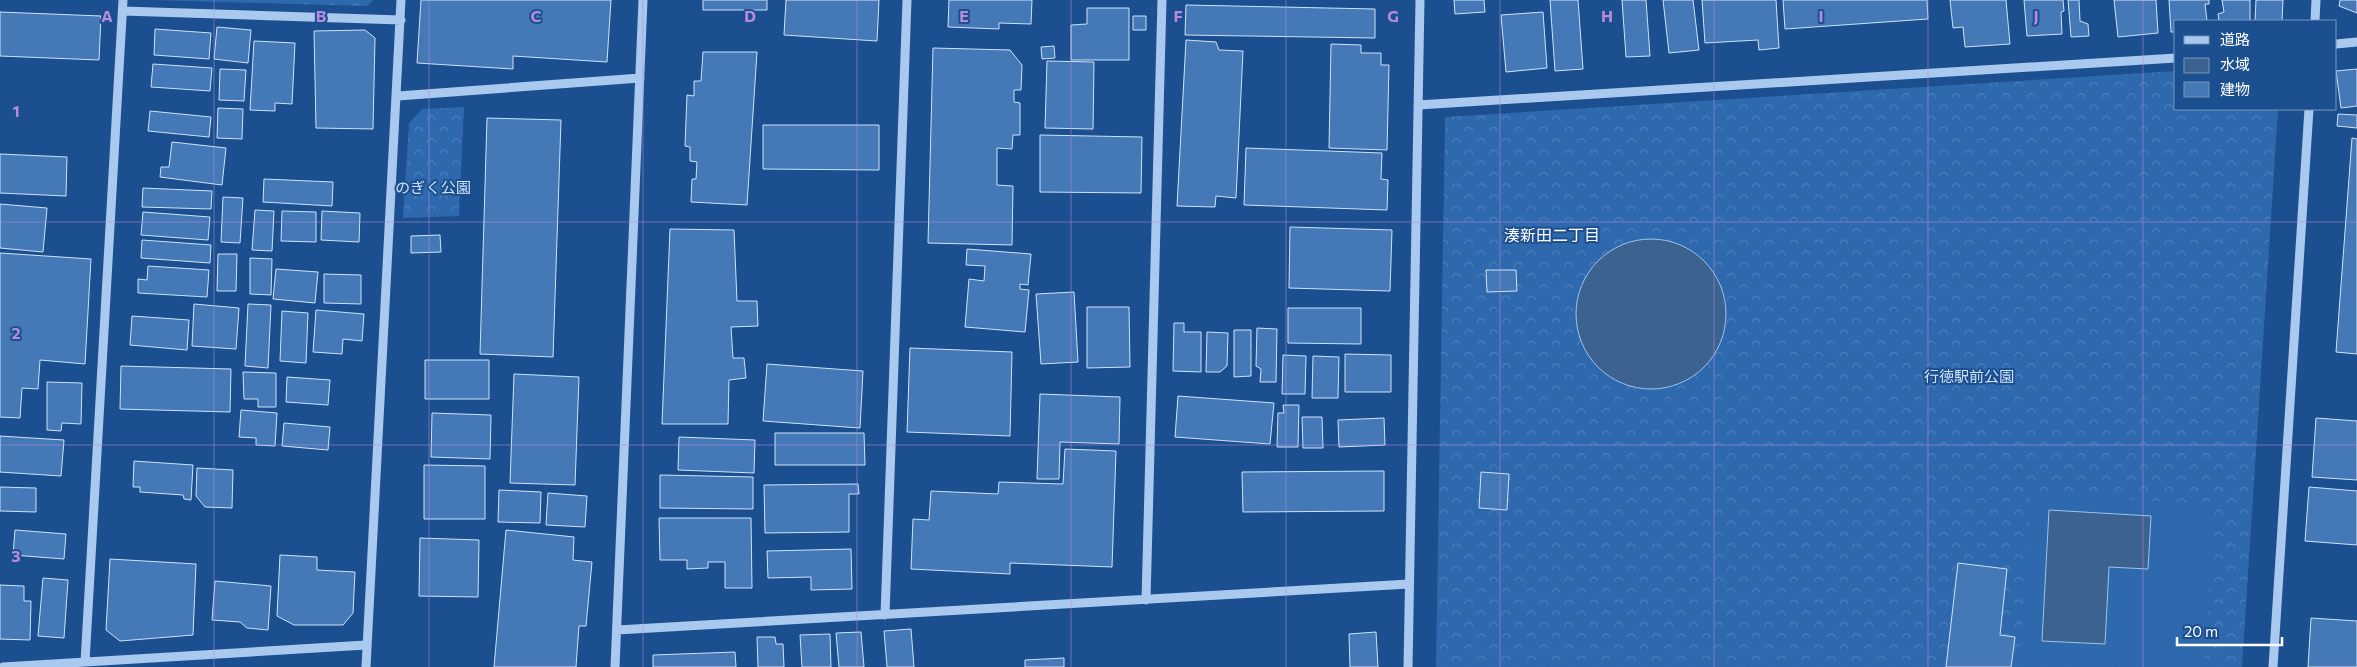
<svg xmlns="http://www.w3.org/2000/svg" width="2357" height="667" font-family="Commissioner,'Noto Sans JP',sans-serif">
  <defs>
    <pattern id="forest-crowns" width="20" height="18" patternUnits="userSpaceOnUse" patternTransform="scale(1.25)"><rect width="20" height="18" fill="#2e69ad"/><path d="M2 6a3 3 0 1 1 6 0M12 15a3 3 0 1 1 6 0" fill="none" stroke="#4d80b9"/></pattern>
  </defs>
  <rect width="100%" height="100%" fill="#1b4f8f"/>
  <!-- forest -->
  <path fill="url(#forest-crowns)" d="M151,0H373L367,6Z
    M2176,71V109H2278L2242,667H1436L1445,117Z
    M464,107L459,216L403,218L409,123L422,109Z"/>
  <!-- pitch -->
  <path fill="#2e69ad" d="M2031,493L2215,505L2204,667L2020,666Z"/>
  <!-- water -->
  <path fill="#3c6290" stroke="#9cc4f0" d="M1576 314a75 75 0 1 1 150 0a75 75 0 1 1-150 0Z
    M2049,510L2151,516L2148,569L2109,567L2105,644L2042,641Z"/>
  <!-- building -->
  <path fill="#4478b7" stroke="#cfe3fa" d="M421,0H611L607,62L513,56V69L417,63Z
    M703,0H767V10H703Z
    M786,0H879L877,41L784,35Z
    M949,0H1032L1031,24L999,23V29L948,27Z
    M1454,0H1484L1485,12L1455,14Z
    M1550,0H1578L1583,69L1555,71Z
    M1622,0H1646L1650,56L1626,57Z
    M1663,0H1693L1699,50L1669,53Z
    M1702,0H1776L1779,48L1759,50L1758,40L1705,43Z
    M1783,0H1927L1928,19L1785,29Z
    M1950,0H2006L2010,44L1965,47L1963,27L1953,28Z
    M2024,0H2063L2064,11L2061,12L2062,34L2027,36Z
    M2068,0H2079L2080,21L2088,24L2089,36L2071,37Z
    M2114,0H2156L2158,33L2118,37Z
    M2169,0H2209V4H2205L2207,21H2176V32H2171Z
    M2222,0H2250V21H2219L2218,14L2224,12Z
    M2256,0H2283L2282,21H2255Z
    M2340,0H2357V13L2339,6Z
    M1186,5L1375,9V38L1185,35Z
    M1087,8H1129V60H1071V25L1087,24Z
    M0,12L101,16L99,60L0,56Z
    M1543,12L1547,68L1506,72L1501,15Z
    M1133,16H1146V30H1133Z
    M217,27L251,30L248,63L214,59Z
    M155,29L211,33L209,59L154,55Z
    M365,30L375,38L373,129L316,128L314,31Z
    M1186,40L1216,42L1219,50L1243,51L1236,198L1216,196L1215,207L1177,206Z
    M254,41L295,43L292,104L275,103V111L250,110Z
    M1331,44L1361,45V53H1381V65H1389L1387,150L1329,148Z
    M1054,46L1055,58L1042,59L1041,47Z
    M933,48L1010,50L1022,65L1021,90H1014V102L1020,103V135H1013L1012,149L997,148V185L1013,186L1012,245L928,243Z
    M703,52H757L747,205L691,202L692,179H696L697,162L690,161V147L685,146L687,95L694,96V81H701Z
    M1047,61L1094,62L1093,129L1045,128Z
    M153,64L212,68L210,91L151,87Z
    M220,69L246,70L244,101L219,100Z
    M2357,69V106L2341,108L2336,71Z
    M218,108L243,109L242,139L217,138Z
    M150,111L211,117L209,137L148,131Z
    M2338,114L2357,115V128L2337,126Z
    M487,118L561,120L553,357L480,354Z
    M763,125H879V170L763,169Z
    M1040,135L1142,137L1141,193L1040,192Z
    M2352,138L2357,139V354L2336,352Z
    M172,142L226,148L222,185L160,177L161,167H169Z
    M1246,148L1382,153L1381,179L1388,180L1387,210L1244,205Z
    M0,154L67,157L66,196L0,193Z
    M264,179L333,182L332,206L263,202Z
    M143,188L212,191L211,209L142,207Z
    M223,197L243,198L240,243L221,242Z
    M0,204L47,208L43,252L0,248Z
    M255,210L274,211L272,251L252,250Z
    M282,211L316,212V242L281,241Z
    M322,211L360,213L359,242L321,240Z
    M143,212L210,217L208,240L141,235Z
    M1290,227L1392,230L1390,291L1289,288Z
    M670,229L734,230L737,301H757L758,326L731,327L733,358H744L746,378L729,380L728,424H662Z
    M440,235L441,252L411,253V236Z
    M142,240L211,245L210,263L141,258Z
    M967,249L1031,254L1028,285L1020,284V289L1029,290L1025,332L965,327L969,279L984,281L985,266L966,265Z
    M0,253L91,259L85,364L40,360L38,389L22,388L20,418L0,417Z
    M218,254H237L236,291H217Z
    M250,258L272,259L271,295L250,294Z
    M148,266L209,270L207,297L138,293V279L147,280Z
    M276,269L318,272L315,303L273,299Z
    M1486,270H1516L1517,291L1487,292Z
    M324,274L361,275V304L324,303Z
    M1074,292L1078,362L1041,364L1036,294Z
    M194,304L239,308L236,349L192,346Z
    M248,304L271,305L268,368L245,366Z
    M1087,307H1129L1130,367L1087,368Z
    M1288,308H1361V344L1288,343Z
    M316,310L364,314L362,341L343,339L342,354L313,352Z
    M282,311L308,313L306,363L280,361Z
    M132,316L189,320L187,350L130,345Z
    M1174,323H1184V332H1201V372L1173,371Z
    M1257,328L1277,329L1276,382H1260L1261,369L1256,366Z
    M1234,330H1251V376L1234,377Z
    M1207,332L1228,333L1227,366L1220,372H1206Z
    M910,348L1012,352L1010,436L907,432Z
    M1345,354L1391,355V392H1345Z
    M1283,355L1306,356L1305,394H1282Z
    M1313,356L1339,357L1338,398H1312Z
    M425,360H489V399H425Z
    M767,364L863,371L860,428L763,421Z
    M121,366L231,369L230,412L120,409Z
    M243,372L276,373V407H258V399H244Z
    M514,374L579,377L575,485L510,483Z
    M287,377L330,380L328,405L286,402Z
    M47,382L82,383L81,424L62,423L61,431L47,430Z
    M1040,394L1120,397L1119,444L1060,442L1059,479H1037Z
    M1178,396L1274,403L1270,444L1175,437Z
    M1283,405H1299L1298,447H1277L1278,413H1284Z
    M241,410L277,413L275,446L256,445V438L239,437Z
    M432,413L491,415L490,459L431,457Z
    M1302,417H1322L1323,448H1303Z
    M1384,418L1385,445L1339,447L1338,420Z
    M2316,418L2357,421V480L2312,477Z
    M284,423L330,427L328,450L282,446Z
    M775,433H864L865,465H775Z
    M0,436L64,440L61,476L0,472Z
    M679,437L755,440L754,473L678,470Z
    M1065,449L1116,451L1112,567L1010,563V574L911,569L913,519L929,520L931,491L998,494L999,482L1063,484Z
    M134,461L193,465L191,500L184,499L183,495L140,492V487H133Z
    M424,465L485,466V519H424Z
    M197,468L233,470L232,508L205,507L196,496Z
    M1384,471V511L1243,512L1242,472Z
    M1481,472L1509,474L1507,510L1479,508Z
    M660,475L753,477V509L660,508Z
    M858,484L859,494H849V532L765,533L764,485Z
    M0,487L36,488V512L0,511Z
    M2309,487L2357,491V545L2305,541Z
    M499,490L541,492L540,523L498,522Z
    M548,493L587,496L585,527L546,525Z
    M659,518H751L752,588H725V562H708V568L687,569V560H660Z
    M15,530L66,534L64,559L13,555Z
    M506,530L574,537L573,560L592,562L586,626H579L576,667H494Z
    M420,538L479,540L478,597L419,596Z
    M851,549L852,589L811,590V577L768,578L767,551Z
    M280,555L317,557V570L355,572L353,613L343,625H294L277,616Z
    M110,559L196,564L193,635L120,641L106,630Z
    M1958,563L2007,569L2000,635L2015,637L2011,667H1946Z
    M43,578L68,580L64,638L38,636Z
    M215,581L271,586L268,630L247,628L240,622L212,620Z
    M0,585L24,586V601H31L30,640L0,639Z
    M2311,618L2357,621V667H2308Z
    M911,629L914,667H887L884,631Z
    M861,632L864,667H839L836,633Z
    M1376,632L1378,667H1350L1349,634Z
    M830,634L831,667H802L800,635Z
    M757,637H775L776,644H783L784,667H758Z
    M735,652L736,667H653V655Z
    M1064,658V667H1025V660Z"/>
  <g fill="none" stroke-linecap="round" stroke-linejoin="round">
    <!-- minor -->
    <path stroke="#a9c9ee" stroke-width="9" d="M123,11L401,20
      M2315,21L2316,0
      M2336,44L2357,42
      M398,96L640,78
      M1418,105L2176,58
      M1146,600L1162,0
      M885,615L907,0
      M617,630L1409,584
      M85,662L123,0
      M3,667L366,645
      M366,667L401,0
      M615,667L643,0
      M1408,667L1420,0
      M2273,667L2309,109"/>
  </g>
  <!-- grid -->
  <path fill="none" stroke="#b68bdc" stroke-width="1" stroke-opacity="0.55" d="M214,0V667M429,0V667M643,0V667M857,0V667M1071,0V667M1286,0V667M1500,0V667M1714,0V667M1928,0V667M2143,0V667M0,222H2357M0,445H2357"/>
  <g text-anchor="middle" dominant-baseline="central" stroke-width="4" stroke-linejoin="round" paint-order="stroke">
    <!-- park labels -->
    <g font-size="15" fill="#cfe3fa" stroke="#1b4f8f">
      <text x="433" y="187">のぎく公園</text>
      <text x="1969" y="376">行徳駅前公園</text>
    </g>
    <!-- neighbourhood labels -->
    <g font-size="16" fill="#fff" stroke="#1b4f8f">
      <text x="1552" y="234">湊新田二丁目</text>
    </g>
  </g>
  <g font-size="16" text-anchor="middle" font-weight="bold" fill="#b68bdc" stroke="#1b4f8f" stroke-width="4" stroke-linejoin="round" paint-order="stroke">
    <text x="107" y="22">A</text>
    <text x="321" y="22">B</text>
    <text x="536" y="22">C</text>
    <text x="750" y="22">D</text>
    <text x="964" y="22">E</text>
    <text x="1178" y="22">F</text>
    <text x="1393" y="22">G</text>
    <text x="1607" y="22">H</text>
    <text x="1821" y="22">I</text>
    <text x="2036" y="22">J</text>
    <text x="16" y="117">1</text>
    <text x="16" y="339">2</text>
    <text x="16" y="562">3</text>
  </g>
  <!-- legend -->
  <rect x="2174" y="20" width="162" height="90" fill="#1b4f8f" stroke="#7695bc"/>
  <rect x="2184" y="36" width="25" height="8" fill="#a9c9ee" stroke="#7695bc"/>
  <text x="2220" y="45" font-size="15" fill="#ffffff">道路</text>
  <rect x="2184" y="58" width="25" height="15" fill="#3c6290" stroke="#7695bc"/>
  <text x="2220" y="70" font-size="15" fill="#ffffff">水域</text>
  <rect x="2184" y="82" width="25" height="15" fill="#4478b7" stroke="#7695bc"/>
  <text x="2220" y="95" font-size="15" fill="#ffffff">建物</text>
  <!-- scale -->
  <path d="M2177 637v8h105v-8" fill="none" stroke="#ffffff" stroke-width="2.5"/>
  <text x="2184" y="637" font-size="15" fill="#ffffff" stroke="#1b4f8f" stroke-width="4" paint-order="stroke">20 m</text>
</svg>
